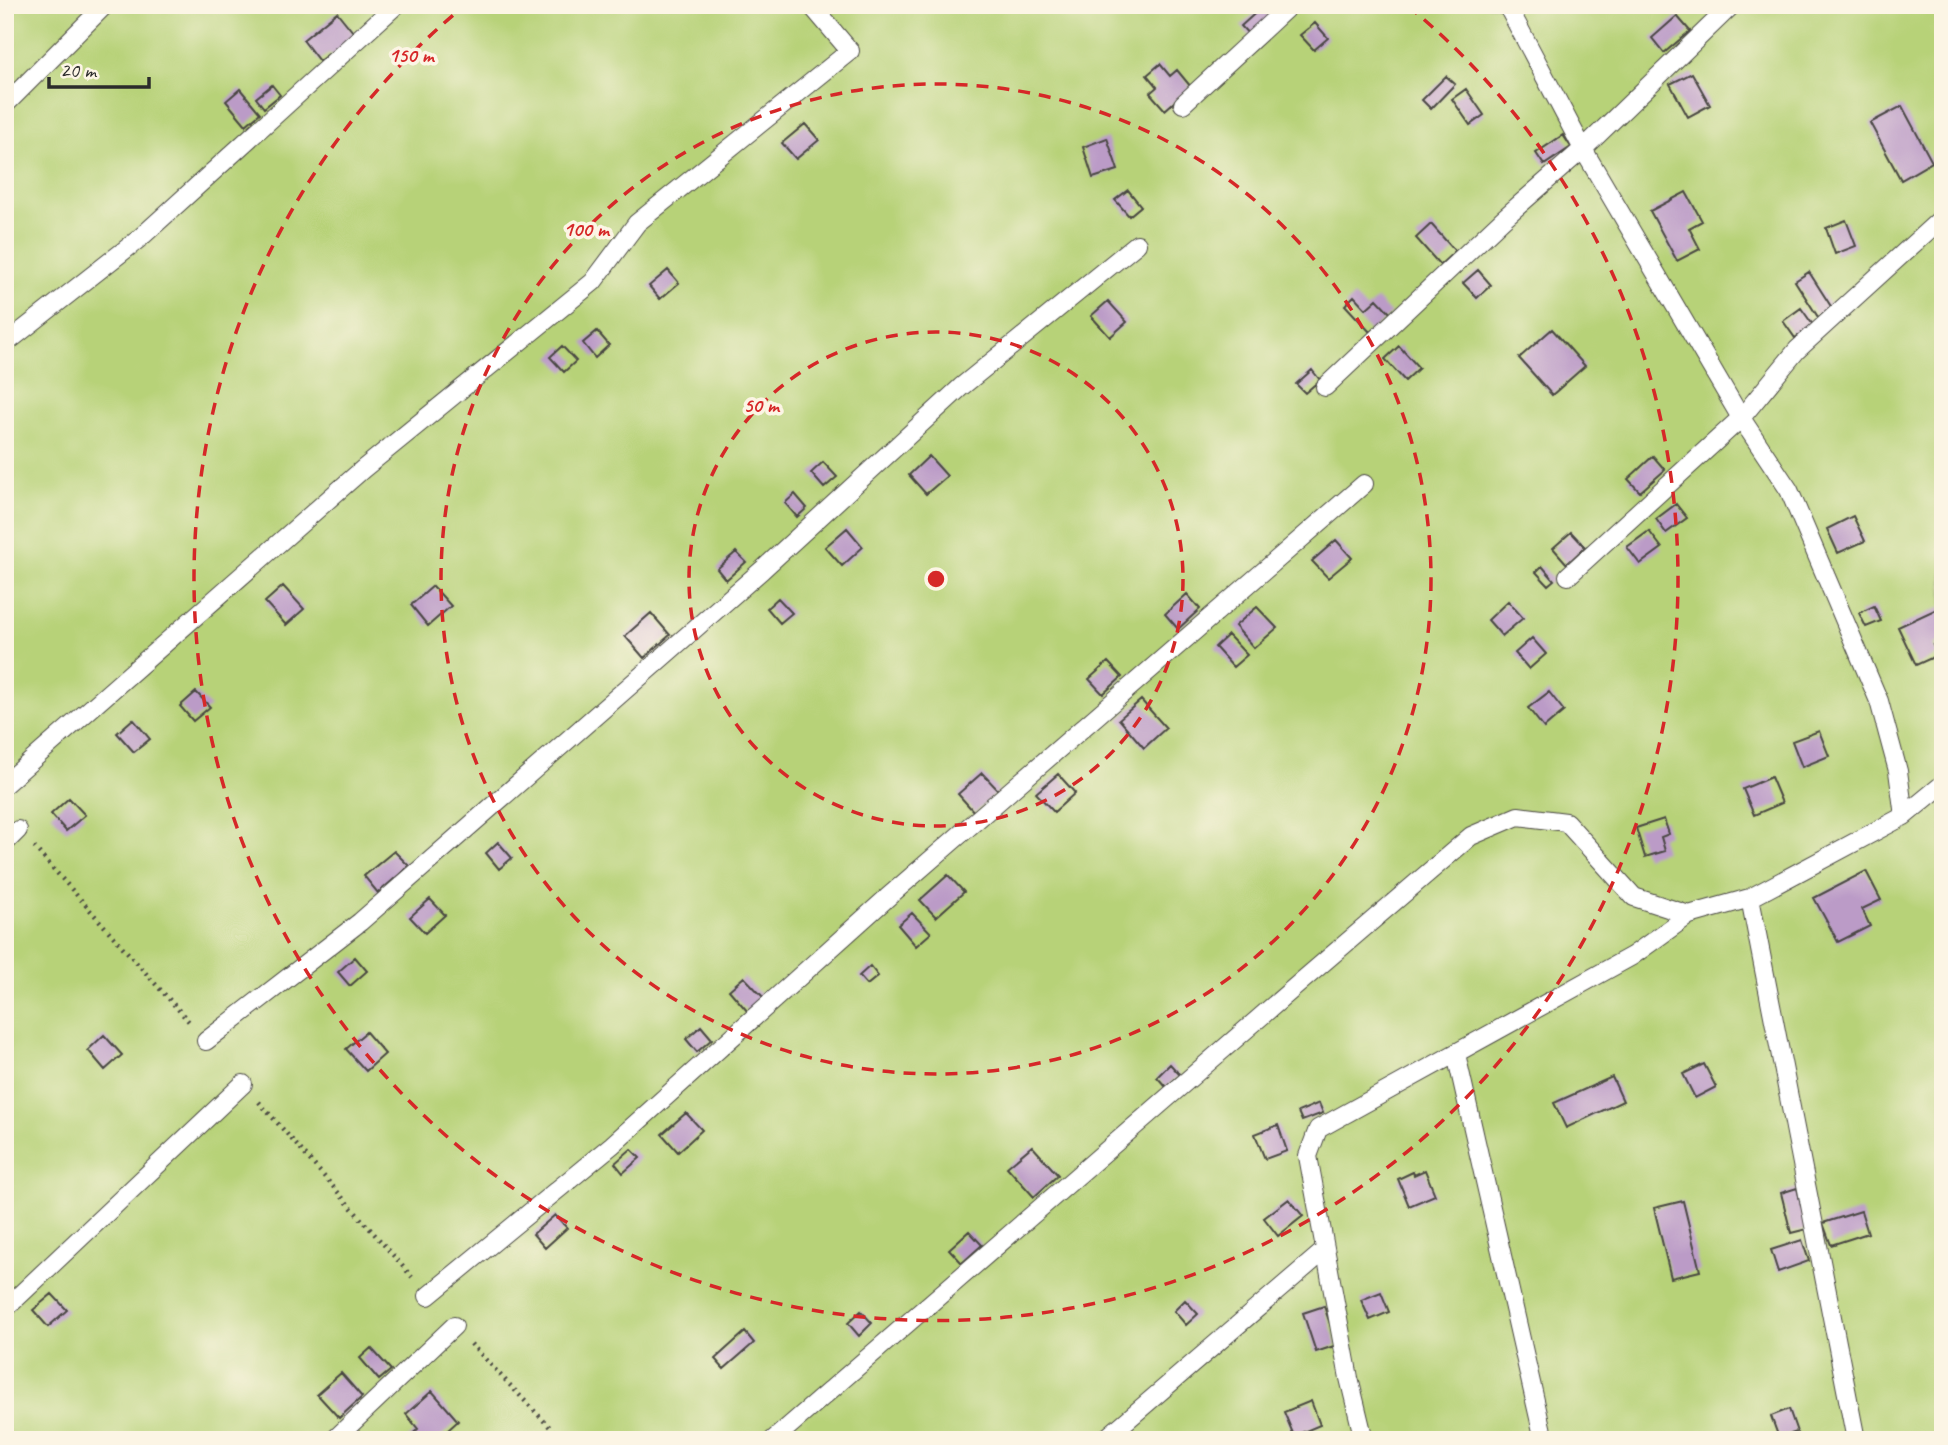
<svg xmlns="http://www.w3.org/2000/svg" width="1948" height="1445" font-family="Caveat,sans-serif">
  <rect width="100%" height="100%" fill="#fcf5e5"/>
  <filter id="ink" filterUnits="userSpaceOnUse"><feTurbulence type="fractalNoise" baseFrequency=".0143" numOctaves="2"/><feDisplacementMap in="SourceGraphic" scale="14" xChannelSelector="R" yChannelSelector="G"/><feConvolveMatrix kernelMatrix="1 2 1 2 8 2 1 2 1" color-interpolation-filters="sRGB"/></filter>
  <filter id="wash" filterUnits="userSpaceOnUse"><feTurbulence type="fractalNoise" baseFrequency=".00686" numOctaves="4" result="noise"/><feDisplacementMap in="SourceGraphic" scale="28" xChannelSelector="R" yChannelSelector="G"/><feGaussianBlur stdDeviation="1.57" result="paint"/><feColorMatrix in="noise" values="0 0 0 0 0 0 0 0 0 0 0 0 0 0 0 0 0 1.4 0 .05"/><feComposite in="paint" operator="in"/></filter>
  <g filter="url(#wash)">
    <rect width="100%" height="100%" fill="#efe2c2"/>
    <!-- green -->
    <path fill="#b7d278" stroke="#717e52" stroke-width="2" d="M5,5H1943V1440H5Z"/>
    <g id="blocks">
      <!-- building -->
      <path fill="#bb9bc7" d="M1261,8L1271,19L1251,37L1241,26Z
        M337,12L357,37L333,57L330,53L319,61L303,40Z
        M1677,16L1690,31L1664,53L1652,38Z
        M1315,23L1328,38L1314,50L1300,35Z
        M1160,64L1170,76L1177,70L1191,87L1165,110L1150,93L1157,87L1147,75Z
        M1692,73L1710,105L1688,117L1670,84Z
        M1446,76L1455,84L1431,109L1422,100Z
        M272,85L280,95L264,108L256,98Z
        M240,89L260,113L246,125L226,101Z
        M1466,89L1484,115L1470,125L1452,99Z
        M1902,106L1932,162L1901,180L1870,123Z
        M805,124L819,140L796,159L782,143Z
        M1563,135L1571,147L1544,165L1536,153Z
        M1107,138L1118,170L1093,178L1083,147Z
        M1128,190L1141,206L1129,216L1115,200Z
        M1686,192L1702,221L1689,228L1700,249L1677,261L1650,211Z
        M1846,220L1856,246L1835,254L1826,228Z
        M1431,224L1455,251L1440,265L1416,238Z
        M668,270L679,283L660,299L649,286Z
        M1478,270L1491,285L1477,298L1463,283Z
        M1809,272L1832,308L1818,317L1795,281Z
        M1354,296L1366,309L1377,299L1391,314L1370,332L1345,305Z
        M1108,301L1127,322L1110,337L1091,316Z
        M1801,308L1813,325L1795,338L1783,321Z
        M1552,329L1585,366L1552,395L1519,358Z
        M597,331L609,345L595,358L583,343Z
        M562,346L576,361L564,372L550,357Z
        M1399,346L1419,368L1405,381L1385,359Z
        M1312,370L1320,380L1305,393L1296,384Z
        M929,456L947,476L926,494L909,475Z
        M1653,456L1665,470L1640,492L1628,479Z
        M823,462L837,477L824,488L811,473Z
        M795,494L807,508L797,517L785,503Z
        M1676,504L1687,518L1666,533L1656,519Z
        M1853,516L1865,541L1838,553L1827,529Z
        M847,528L863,547L842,566L825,547Z
        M1649,531L1662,548L1640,564L1627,547Z
        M1571,532L1585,547L1567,564L1553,548Z
        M1336,540L1352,558L1328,578L1312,561Z
        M736,552L746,562L726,580L717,569Z
        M1542,566L1554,580L1548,585L1536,572Z
        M283,586L304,609L286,625L265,602Z
        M433,586L451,606L428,626L411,605Z
        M1187,594L1200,609L1178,629L1165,614Z
        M778,598L792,613L780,623L767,608Z
        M1508,601L1523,618L1502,636L1488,620Z
        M1874,606L1881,621L1866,627L1859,613Z
        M1943,606V640L1933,645L1938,655L1916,665L1898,627Z
        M1257,607L1277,628L1254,648L1235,626Z
        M651,613L670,635L644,658L625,636Z
        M1228,635L1247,655L1233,667L1215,647Z
        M1532,638L1546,654L1529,669L1515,653Z
        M1108,662L1122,677L1103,694L1089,679Z
        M196,692L210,707L193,721L180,706Z
        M1549,692L1564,711L1544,728L1528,708Z
        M1141,700L1166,728L1144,748L1119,719Z
        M133,719L150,739L134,752L117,733Z
        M1819,731L1829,756L1802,767L1792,741Z
        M982,773L999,791L975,813L958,794Z
        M1058,774L1075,793L1054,812L1036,793Z
        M1771,777L1782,803L1754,815L1743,789Z
        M69,798L85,815L66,831L51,814Z
        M1664,819L1669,834L1661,837L1665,851L1645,857L1636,828Z
        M498,842L512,858L499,869L486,853Z
        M394,851L409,866L378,893L364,876Z
        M1866,871L1881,900L1862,909L1870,926L1838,942L1814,898Z
        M948,875L964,892L936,917L920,900Z
        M430,899L445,915L425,933L410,917Z
        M912,913L931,933L916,946L898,925Z
        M355,957L367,971L350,986L338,972Z
        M870,966L878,976L867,985L859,976Z
        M744,977L764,998L748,1012L729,990Z
        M701,1026L712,1039L697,1052L686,1039Z
        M366,1032L385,1054L366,1071L346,1049Z
        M104,1035L122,1055L105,1070L88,1050Z
        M1170,1064L1180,1075L1166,1087L1157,1077Z
        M1704,1064L1716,1087L1695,1098L1683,1074Z
        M1612,1077L1623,1101L1566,1128L1554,1103Z
        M1319,1103L1323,1113L1302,1121L1298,1112Z
        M686,1113L702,1130L678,1152L662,1134Z
        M1278,1125L1287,1151L1265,1159L1255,1134Z
        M1032,1146L1058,1175L1034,1197L1007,1167Z
        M631,1149L640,1158L623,1173L615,1163Z
        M1425,1170L1435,1195L1409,1206L1398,1179L1413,1172L1414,1175Z
        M1797,1188L1807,1229L1791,1233L1781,1193Z
        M1289,1199L1303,1216L1278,1236L1264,1218Z
        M1683,1201L1700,1271L1671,1278L1654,1208Z
        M1861,1211L1868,1233L1831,1245L1823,1223Z
        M555,1215L567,1228L545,1248L533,1234Z
        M969,1231L982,1245L962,1263L949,1249Z
        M1802,1240L1809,1261L1778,1272L1771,1250Z
        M1381,1292L1389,1312L1370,1320L1361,1300Z
        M52,1294L67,1310L48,1327L33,1310Z
        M1185,1300L1198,1314L1186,1325L1174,1311Z
        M1324,1306L1337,1345L1316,1352L1303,1313Z
        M861,1311L872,1323L859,1336L848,1323Z
        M745,1332L754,1343L724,1369L715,1359Z
        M371,1348L391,1370L379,1380L360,1358Z
        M341,1373L362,1397L339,1418L317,1394Z
        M432,1391L458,1421L437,1440H406L418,1429L406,1414Z
        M1311,1401L1320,1425L1294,1436L1284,1412Z
        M1789,1409L1797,1432L1779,1438L1771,1416Z"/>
    </g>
  </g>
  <g filter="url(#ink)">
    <use href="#blocks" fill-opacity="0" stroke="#484642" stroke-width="2"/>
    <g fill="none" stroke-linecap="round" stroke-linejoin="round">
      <!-- lane casing -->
      <g stroke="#484642" stroke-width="20">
        <path id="lane" d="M1507,5L1583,149L1741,418L1789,490L1879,701L1898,771L1904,816
          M1183,104L1290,5
          M5,105L105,5
          M5,344L140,238L396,5
          M1325,387L1503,219L1583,149L1732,5
          M1568,576L1741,418L1797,350L1943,217
          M5,784L363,469L593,282L637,223L850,51L811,5
          M5,843L18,830
          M1750,898L1856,1440
          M206,1041L360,922L762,570L961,387L1137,244
          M1456,1054L1544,1440
          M428,1296L612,1145L888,897L1364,484
          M5,1309L243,1084
          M334,1440L454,1326
          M773,1440L1303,980L1471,836L1518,816L1566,822L1634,897L1689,915
          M1104,1440L1325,1250
          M1364,1440L1349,1378L1308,1156L1318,1129L1632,956L1689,915L1750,898L1904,816L1943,784"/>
      </g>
      <!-- path -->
      <path stroke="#484642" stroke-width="4.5" stroke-dasharray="2 5" stroke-linecap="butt" d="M34,847L191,1024
        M259,1102L412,1277
        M471,1344L562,1440"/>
      <!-- lane -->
      <use href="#lane" stroke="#fff" stroke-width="18"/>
    </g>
  </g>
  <!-- distance rings -->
  <g fill="none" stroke="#d62828" stroke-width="3.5" stroke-dasharray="12 9">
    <circle cx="936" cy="579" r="247"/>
    <circle cx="936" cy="579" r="495"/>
    <path d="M1408 6A742 742 0 1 1 464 6"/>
  </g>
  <circle cx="936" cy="579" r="10" fill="#d62828" stroke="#fcf5e5" stroke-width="3.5"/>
  <g font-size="21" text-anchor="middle" font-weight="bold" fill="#d62828" stroke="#fcf5e5" stroke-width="7" stroke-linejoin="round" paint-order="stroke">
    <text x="411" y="62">150 m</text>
    <text x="586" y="236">100 m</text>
    <text x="761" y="412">50 m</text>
  </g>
  <!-- margin -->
  <rect width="1948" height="1445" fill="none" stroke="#fcf5e5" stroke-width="28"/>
  <!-- scale -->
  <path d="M49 77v10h100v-10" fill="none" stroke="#2b2b2b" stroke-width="3.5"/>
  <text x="60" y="77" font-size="21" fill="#2b2b2b" stroke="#fcf5e5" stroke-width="5" paint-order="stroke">20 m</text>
</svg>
